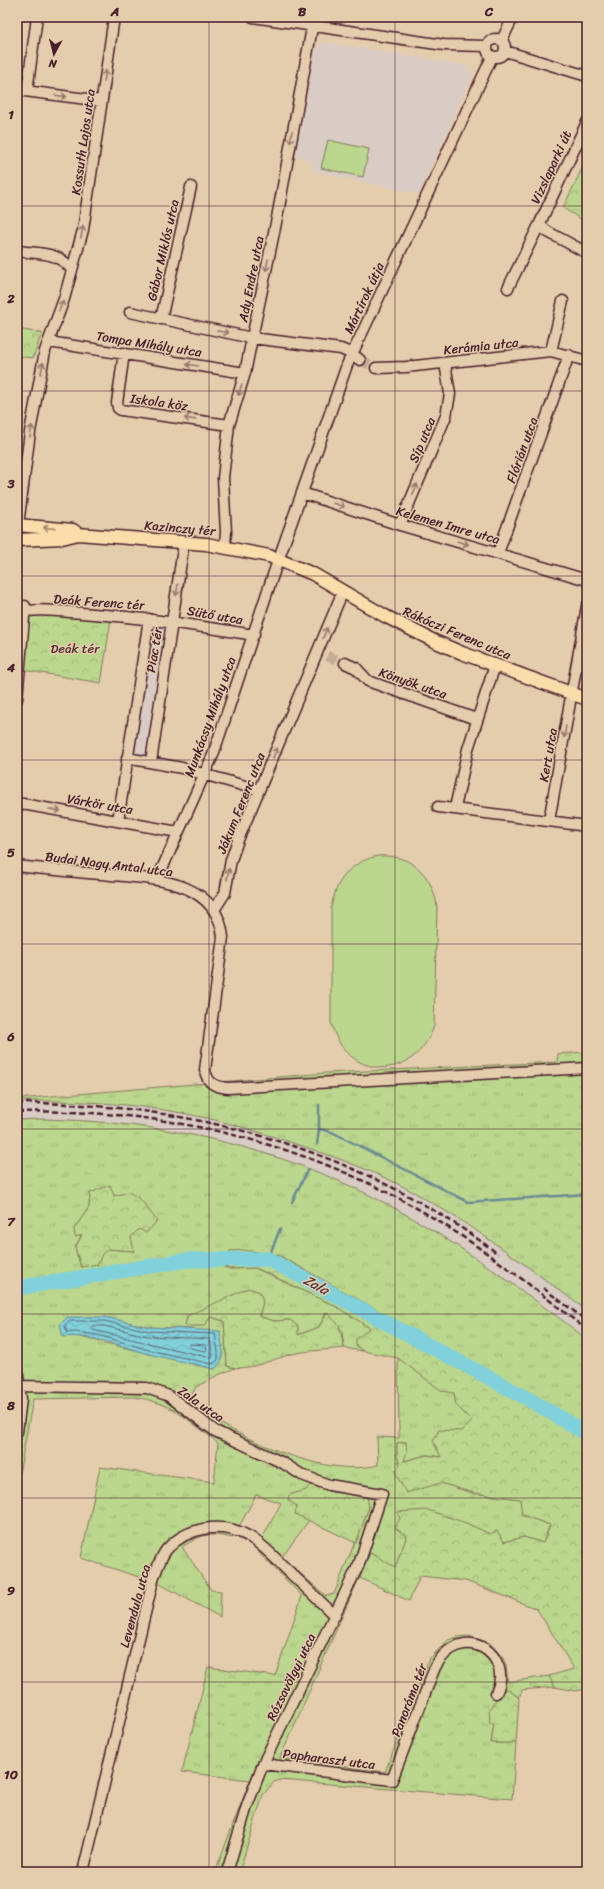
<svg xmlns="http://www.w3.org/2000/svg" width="604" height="1889" font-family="Sriracha,sans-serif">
  <defs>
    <pattern id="grass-tufts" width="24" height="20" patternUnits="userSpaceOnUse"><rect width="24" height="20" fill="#bbd68d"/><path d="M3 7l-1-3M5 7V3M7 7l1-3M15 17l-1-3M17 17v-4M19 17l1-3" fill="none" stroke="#a2b77a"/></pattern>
    <pattern id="forest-crowns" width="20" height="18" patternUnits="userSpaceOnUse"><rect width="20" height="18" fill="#bbd68d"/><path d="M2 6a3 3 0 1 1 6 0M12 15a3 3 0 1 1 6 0" fill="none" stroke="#a2b77a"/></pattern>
    <pattern id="water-waves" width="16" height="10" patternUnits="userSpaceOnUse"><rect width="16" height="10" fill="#81d1dc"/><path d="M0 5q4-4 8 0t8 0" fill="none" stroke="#71b3bd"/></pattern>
  </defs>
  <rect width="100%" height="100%" fill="#e4cdad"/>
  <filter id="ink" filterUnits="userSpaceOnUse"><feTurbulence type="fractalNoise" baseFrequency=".025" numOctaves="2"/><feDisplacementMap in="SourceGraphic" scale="8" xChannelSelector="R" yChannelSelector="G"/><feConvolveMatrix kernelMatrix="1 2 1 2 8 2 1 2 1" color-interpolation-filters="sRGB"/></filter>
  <g filter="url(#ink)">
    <!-- built -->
    <path fill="#d8ccc4" d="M324,42L468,66L473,74L419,194L312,171L313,162L295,156L315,50Z
      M150,623L170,626L149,760L129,757Z
      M17,1101L96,1102L152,1108L206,1118L251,1129L347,1161L414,1192L496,1243L587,1311V1339L480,1261L387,1204L321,1173L238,1145L170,1129L99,1121L17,1120Z"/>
    <!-- grass -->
    <path fill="url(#grass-tufts)" stroke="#827a5c" fill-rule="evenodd" d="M587,1052V1311C531,1269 476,1227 415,1193C379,1173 341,1159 302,1146C271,1136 239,1125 206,1118C144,1104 81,1100 17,1101V1099L326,1073L557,1062L558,1054Z
      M42,1119C166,1122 276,1146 387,1204C458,1242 523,1291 587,1339V1426L278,1255L218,1265L230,1269L255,1268L337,1307L370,1328L356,1346L363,1351L344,1348L342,1330L326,1313L319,1327L298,1335L290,1320L274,1321L259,1316L263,1302L211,1317L224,1321L227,1366L235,1368L218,1375L196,1387L188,1402C232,1435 322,1479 378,1465L377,1437L399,1438L398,1358L419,1373L454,1392L456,1405L472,1421L441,1457L427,1455L404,1461L406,1442L397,1443V1456L400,1465L441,1483L473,1493L521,1499L522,1515L550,1525L543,1543L524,1537L504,1542L466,1523L407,1536L395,1568L370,1553L280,1758L385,1772L429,1659L448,1640L457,1637L469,1636L490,1643L503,1658L506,1665L508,1682L549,1676L555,1687L522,1690L519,1698L508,1689L494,1724L491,1743H516L512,1799L280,1780L274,1782L263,1795L239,1872H215L250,1780L182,1772L208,1667L275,1676L302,1596L256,1550L281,1503L256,1495L233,1538C208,1533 204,1533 182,1547L211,1590L221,1591L220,1617L160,1584L81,1558L100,1467L214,1482L218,1443C190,1421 170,1401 133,1397L33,1399L17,1485V1120ZM90,1193L114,1196L139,1229L130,1237L134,1251L108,1249L81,1267L75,1248L82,1234L74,1229L89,1207ZM105,1317L149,1327L194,1329L214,1369L76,1336ZM310,1485L332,1492L357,1494L369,1507L334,1594L326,1596L282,1557L310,1519L296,1514L297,1506Z"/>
    <!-- forest -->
    <path fill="url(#forest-crowns)" stroke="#827a5c" d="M587,158V223L563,208Z
      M17,329L42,333L33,358L17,356Z
      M28,614L111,619L101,683L23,670Z
      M110,1185L114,1196L129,1192L141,1200L157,1221L146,1233L139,1229L131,1237L134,1251L108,1249L102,1254L98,1264L81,1267L75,1248L82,1235L75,1237L74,1229L89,1207L90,1193Z
      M243,1250L278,1255L587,1426V1689L576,1691L555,1687L549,1676L574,1669L537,1609L466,1581L420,1576L409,1601L360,1578L370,1553L395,1567L407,1536L395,1528L400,1518L397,1512L428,1510L466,1523L490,1534L497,1531L504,1542L524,1537L543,1543L550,1525L522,1515L520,1499L473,1493L441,1483L406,1493L395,1472L400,1465L397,1456V1443L406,1442L407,1451L404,1461L427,1455L441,1457L433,1441L439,1430L462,1431L472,1421L456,1405L454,1393L442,1391L398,1358L363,1351L356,1346V1339L370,1328L337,1307L256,1268L230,1269L218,1265L230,1251Z
      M248,1288L260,1292L263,1302L259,1316L274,1321L290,1320L298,1326V1335L319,1327L327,1313L339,1325L344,1348C329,1350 312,1350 297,1353C274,1357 250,1373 227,1366L224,1321L211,1317L204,1326H185L187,1316Z
      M310,1485L332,1492L357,1494L367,1497L369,1507L356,1543L295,1514L297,1506L288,1500L289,1495L306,1490Z
      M508,1689L519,1698L516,1743H491L494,1724L490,1723L489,1709L502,1692Z"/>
    <!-- pitch -->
    <path fill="#bbd68d" stroke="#827a5c" d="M328,140L369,149L363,177L321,168Z
      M378,856C411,854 432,874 437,906L434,1026C415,1083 345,1081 331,1022V908C336,880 350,862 378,856Z"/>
    <!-- water -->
    <path fill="url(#water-waves)" stroke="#6b8a95" d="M68,1317H105L149,1327L220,1331L223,1352L221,1362L215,1369C192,1364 170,1359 148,1354C120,1346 92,1334 63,1337L60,1324Z"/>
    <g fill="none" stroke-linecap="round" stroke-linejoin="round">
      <!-- shore -->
      <path stroke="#606672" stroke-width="1" d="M70,1321H104L149,1331L215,1334L218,1352V1360L212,1364C191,1359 170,1355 149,1350C122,1343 95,1331 67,1332L65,1326Z
        M93,1326H104L148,1336L210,1339L213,1357L211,1358L93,1330L91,1328Z
        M191,1344L205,1345L207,1350L205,1351L190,1348L189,1346Z"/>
      <!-- stream -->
      <path stroke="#6b8a95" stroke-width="2.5" d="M319,1129V1105
        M317,1144L319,1129L332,1132L468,1202L587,1194
        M292,1202L308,1169
        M268,1259L280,1229"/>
      <!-- river -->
      <path stroke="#81d1dc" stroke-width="15" d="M17,1288L187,1260L268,1259L532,1401L587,1434"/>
      <!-- minor-tunnel -->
      <path stroke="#c5aa93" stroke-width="10" stroke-dasharray="10 5" stroke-linecap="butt" d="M360,360L376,368
        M327,656L345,663"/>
      <!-- minor casing -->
      <g stroke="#4a1f2b" stroke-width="13">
        <path id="minor" d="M253,17L444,45L487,46
          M487 48a9 9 0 1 1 18 0a9 9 0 1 1-18 0Z
          M502,40L513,17
          M505,51L587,76
          M17,90L102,101
          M27,91L37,17
          M587,122L540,223L543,228L548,232L587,253
          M17,251C39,254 58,251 72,270
          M508,288L540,223
          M130,312L252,338L341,349L352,354L360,360
          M161,319L191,187
          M49,342L245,373
          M551,351L563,301
          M124,353L117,403L118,408L121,410L229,425
          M376,368L406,367L551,351L587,361
          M302,493L400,525L587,580
          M18,525L30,432L45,351L64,299L83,230L114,17
          M400,525L446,416L450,394L445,363
          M225,546L226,532L223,478L229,425L245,373L252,338L277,218L314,17
          M498,553L569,355
          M17,612C42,608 69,612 93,614C148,618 200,626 254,635
          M345,663L356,668L368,681L476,719
          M17,699L25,606
          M127,758L182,768L259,790
          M151,762L184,542
          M17,803L178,832
          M438,807L587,826
          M455,808L468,749L495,665
          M118,821L149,619
          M549,821L587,606
          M17,866C45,869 74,872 102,874C147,879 217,877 223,937L205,1070C207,1083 215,1087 228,1088L587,1068
          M157,880L213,755L273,575L347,365L492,57
          M214,910L225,893L231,860L238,840L343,591
          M17,1368L21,1399L17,1432
          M17,1386L147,1388L169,1396L215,1431L283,1463L302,1475L329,1485L382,1494L359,1564L263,1764L247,1806L227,1872
          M263,1764L392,1780L435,1667C463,1618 515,1656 496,1693
          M83,1872L154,1576C158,1567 161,1556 167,1549C187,1527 222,1521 248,1536C261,1543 272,1555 283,1566C300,1582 318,1599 335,1616"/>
      </g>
      <!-- major casing -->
      <g stroke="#4a1f2b" stroke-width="15">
        <path id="major" d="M17,525L73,530L78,534
          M17,540L62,538L78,534L206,544L269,556L313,574L385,616L434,641L462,653L587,699"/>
      </g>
      <!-- minor -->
      <use href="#minor" stroke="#e4cdad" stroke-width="10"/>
      <!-- major -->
      <use href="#major" stroke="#faddab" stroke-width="12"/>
      <!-- rail -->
      <path stroke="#4a1f2b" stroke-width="2.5" stroke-dasharray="6 3" stroke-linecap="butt" d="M17,1103C189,1102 361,1149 498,1254
        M17,1112C162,1107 311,1143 435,1219C489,1252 538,1291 587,1330
        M543,1288L587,1321"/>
    </g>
    <!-- one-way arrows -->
    <defs><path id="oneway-shaft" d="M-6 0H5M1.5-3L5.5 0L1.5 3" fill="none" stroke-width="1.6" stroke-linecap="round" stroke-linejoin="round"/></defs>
    <g stroke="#97766c">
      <use href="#oneway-shaft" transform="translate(105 76) rotate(-82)"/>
      <use href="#oneway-shaft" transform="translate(61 96) rotate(7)"/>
      <use href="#oneway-shaft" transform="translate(291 137) rotate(100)"/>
      <use href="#oneway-shaft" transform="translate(82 232) rotate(-79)"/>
      <use href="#oneway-shaft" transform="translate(267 265) rotate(101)"/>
      <use href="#oneway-shaft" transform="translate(61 306) rotate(-71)"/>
      <use href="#oneway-shaft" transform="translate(223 332) rotate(12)"/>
      <use href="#oneway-shaft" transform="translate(192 365) rotate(-171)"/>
      <use href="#oneway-shaft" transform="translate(42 368) rotate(-79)"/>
      <use href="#oneway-shaft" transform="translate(240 390) rotate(107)"/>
      <use href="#oneway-shaft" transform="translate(190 419) rotate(-172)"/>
      <use href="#oneway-shaft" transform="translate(31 431) rotate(-81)"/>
      <use href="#oneway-shaft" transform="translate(415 489) rotate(-67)"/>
      <use href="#oneway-shaft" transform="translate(339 505) rotate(18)"/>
      <use href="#oneway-shaft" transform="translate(463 543) rotate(16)"/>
      <use href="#oneway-shaft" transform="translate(177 590) rotate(100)"/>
      <use href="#oneway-shaft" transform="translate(325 633) rotate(-68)"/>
      <use href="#oneway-shaft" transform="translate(565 732) rotate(100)"/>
      <use href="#oneway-shaft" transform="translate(275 753) rotate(-67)"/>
      <use href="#oneway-shaft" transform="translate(55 810) rotate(10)"/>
      <use href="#oneway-shaft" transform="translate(228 874) rotate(-79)"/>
    </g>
    <use stroke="#a27e6b" href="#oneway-shaft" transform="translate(49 528) rotate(-175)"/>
  </g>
  <!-- grid -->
  <path fill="none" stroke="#4a1f2b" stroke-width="1" stroke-opacity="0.55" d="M209,17V1872M395,17V1872M17,206H587M17,391H587M17,576H587M17,760H587M17,944H587M17,1129H587M17,1314H587M17,1498H587M17,1682H587"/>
  <g text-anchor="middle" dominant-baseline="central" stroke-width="3" stroke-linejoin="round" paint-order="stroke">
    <!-- street labels -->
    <g font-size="13" fill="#4a1f2b" stroke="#e4cdad">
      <text transform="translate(83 142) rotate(-82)">Kossuth Lajos utca</text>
      <text transform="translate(551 167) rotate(-65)">Vizslaparki út</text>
      <text transform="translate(163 250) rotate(-77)">Gábor Miklós utca</text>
      <text transform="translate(251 279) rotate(-79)">Ady Endre utca</text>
      <text transform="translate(364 298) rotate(-65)">Mártírok útja</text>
      <text transform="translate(149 344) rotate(9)">Tompa Mihály utca</text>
      <text transform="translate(481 346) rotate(-6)">Kerámia utca</text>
      <text transform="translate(159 402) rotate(8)">Iskola köz</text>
      <text transform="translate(422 440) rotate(-67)">Síp utca</text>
      <text transform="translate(522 450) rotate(-70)">Flórián utca</text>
      <text transform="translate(448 525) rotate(16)">Kelemen Imre utca</text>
      <text transform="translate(180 528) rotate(5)">Kazinczy tér</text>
      <text transform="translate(99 602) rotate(4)">Deák Ferenc tér</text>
      <text transform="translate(215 615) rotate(10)">Sütő utca</text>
      <text transform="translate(457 633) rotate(23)">Rákóczi Ferenc utca</text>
      <text transform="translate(154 650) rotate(-81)">Piac tér</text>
      <text transform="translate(413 683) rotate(19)">Könyök utca</text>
      <text transform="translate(210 717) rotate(-70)">Munkácsy Mihály utca</text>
      <text transform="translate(548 755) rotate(-80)">Kert utca</text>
      <text transform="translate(241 803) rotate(-68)">Jákum Ferenc utca</text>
      <text transform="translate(100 804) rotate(10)">Várkör utca</text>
      <text transform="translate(109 864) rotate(7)">Budai Nagy Antal utca</text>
      <text transform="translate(201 1404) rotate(35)">Zala utca</text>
      <text transform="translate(135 1606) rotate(-75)">Levendula utca</text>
      <text transform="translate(291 1677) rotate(-64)">Rózsavölgyi utca</text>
      <text transform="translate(409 1700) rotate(-69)">Panoráma tér</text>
      <text transform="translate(329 1759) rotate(7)">Papharaszt utca</text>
    </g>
    <!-- park labels -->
    <g font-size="13" fill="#553135" stroke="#e4cdad">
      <text x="75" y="648">Deák tér</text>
    </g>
    <!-- water labels -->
    <g font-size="14" font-style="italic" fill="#523a46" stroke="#e4cdad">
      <text transform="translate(316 1285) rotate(29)">Zala</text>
    </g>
  </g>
  <!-- margin -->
  <rect width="604" height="1889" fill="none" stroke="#e4cdad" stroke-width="44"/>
  <!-- north arrow -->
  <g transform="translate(54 54) rotate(187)" stroke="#e4cdad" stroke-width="3" paint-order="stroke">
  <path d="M0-3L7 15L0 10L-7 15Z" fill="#4a1f2b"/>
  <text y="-6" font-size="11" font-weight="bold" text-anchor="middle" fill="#4a1f2b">N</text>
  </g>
  <rect x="22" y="22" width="560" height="1845" fill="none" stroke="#4a1f2b" stroke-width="1.5"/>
  <g font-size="13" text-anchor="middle" font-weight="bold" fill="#4a1f2b">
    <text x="115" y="16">A</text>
    <text x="302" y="16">B</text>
    <text x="489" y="16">C</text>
    <text x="11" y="119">1</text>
    <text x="11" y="303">2</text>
    <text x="11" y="488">3</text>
    <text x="11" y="672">4</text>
    <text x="11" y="857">5</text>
    <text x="11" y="1041">6</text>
    <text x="11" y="1226">7</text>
    <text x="11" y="1410">8</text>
    <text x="11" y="1595">9</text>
    <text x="11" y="1779">10</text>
  </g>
</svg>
